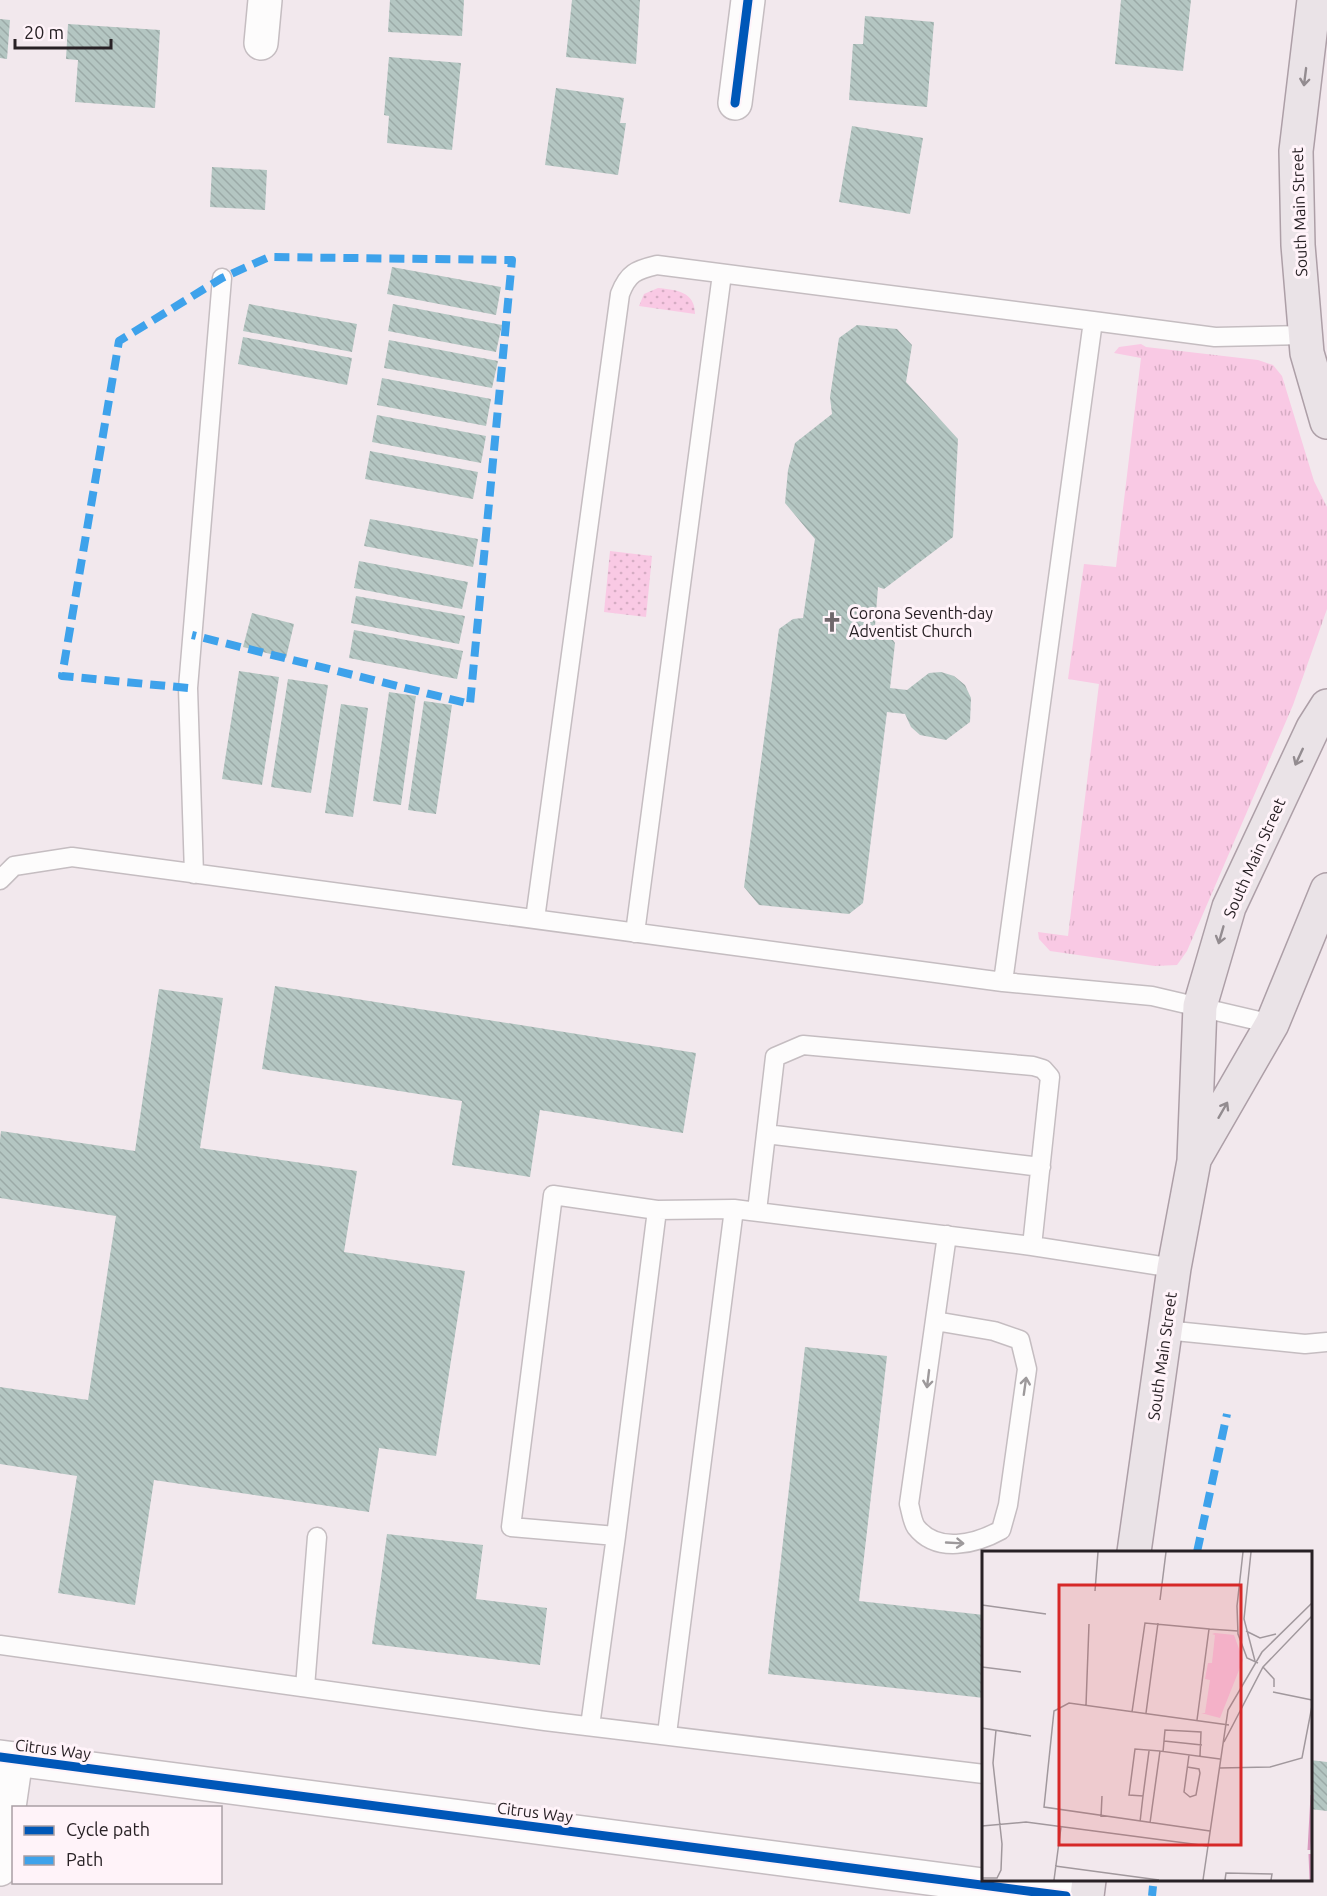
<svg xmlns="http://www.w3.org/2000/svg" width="1327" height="1896" font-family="Ubuntu,sans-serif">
  <defs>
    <pattern id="grass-tufts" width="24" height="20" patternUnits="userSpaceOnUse" patternTransform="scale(1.5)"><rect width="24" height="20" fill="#f9c9e4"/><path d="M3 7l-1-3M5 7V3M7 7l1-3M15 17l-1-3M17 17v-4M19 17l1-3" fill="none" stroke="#d5acc3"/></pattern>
    <pattern id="garden-dots" width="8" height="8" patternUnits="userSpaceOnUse" patternTransform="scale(1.5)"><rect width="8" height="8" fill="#f9c9e4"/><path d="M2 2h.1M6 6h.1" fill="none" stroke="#d5acc3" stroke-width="1.8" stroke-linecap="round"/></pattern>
    <pattern id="building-back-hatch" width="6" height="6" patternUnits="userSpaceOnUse" patternTransform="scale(1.5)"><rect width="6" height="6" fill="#b4c6c2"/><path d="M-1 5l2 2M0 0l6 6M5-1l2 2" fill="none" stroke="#9baaa7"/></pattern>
  </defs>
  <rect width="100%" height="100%" fill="#f2e8ed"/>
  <!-- grass -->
  <path fill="url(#grass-tufts)" d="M1141,344L1146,347L1258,360L1273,365L1282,376L1314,481L1327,507V609L1293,705L1187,951L1177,965L1155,966L1050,951L1039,939L1038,932L1068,936L1099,684L1068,679L1084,564L1116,567L1141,358L1114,353L1119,347Z"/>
  <!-- garden -->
  <path fill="url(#garden-dots)" d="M658,288C676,290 695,291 695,314L639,306L644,294Z
    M610,551L652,556L646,617L604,612Z"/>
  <!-- building -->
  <path fill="url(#building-back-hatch)" d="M390,0H464L462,36L388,32Z
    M572,0H640L636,64L566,57Z
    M1121,0H1191L1183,71L1115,64Z
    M865,16L934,22L927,107L849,100L853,44H863Z
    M0,19L10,20L7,59L0,58Z
    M68,24L160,30L155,108L75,102L78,60L66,59Z
    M389,57L461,63L452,150L387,143L389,116L384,115Z
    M556,88L624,98L620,123H626L618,175L545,165Z
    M852,126L923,138L910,214L839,202Z
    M212,167L267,170L265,210L210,207Z
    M392,267L501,287L496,315L387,294Z
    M249,304L357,324L352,352L243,331Z
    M393,304L502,325L496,352L388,331Z
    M857,325L897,329L912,345L906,382L958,439L953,537L884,589L878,587L875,626L884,627L895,643L890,688L907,690L929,673L941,672L954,676L965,685L971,698L970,722L946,740L920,735L911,727L905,714L887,712L863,903L849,914L759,905L744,887L779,629L793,619L803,618L815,539L785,503L788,470L795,443L832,414L830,397L839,338Z
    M243,337L352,358L347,385L238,364Z
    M389,340L498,361L492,388L384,368Z
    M382,378L491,399L486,426L377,405Z
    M377,415L486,436L481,463L372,442Z
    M370,451L478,472L473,499L365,479Z
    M370,519L478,539L473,567L364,546Z
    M359,561L468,582L462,609L354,588Z
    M356,596L465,616L459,644L351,623Z
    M252,613L294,624L286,658L243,647Z
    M354,630L463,651L457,679L349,658Z
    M239,671L279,677L262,785L222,779Z
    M288,679L328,685L311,793L271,787Z
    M389,692L416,696L401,805L373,801Z
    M424,701L452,705L436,814L408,810Z
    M341,704L368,708L353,817L325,813Z
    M275,986L696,1053L683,1133L540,1110L530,1177L452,1165L462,1101L262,1069Z
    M159,989L223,998L200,1148L357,1171L344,1252L465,1271L436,1456L379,1448L369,1512L154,1480L135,1605L58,1593L77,1476L0,1464V1387L88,1400L116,1216L0,1198V1140L1,1131L135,1151Z
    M805,1347L887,1356L859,1601L984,1615V1698L768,1674Z
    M387,1534L483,1545L476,1599L547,1608L540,1665L372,1644Z
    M1310,1760L1327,1762V1811L1310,1809Z"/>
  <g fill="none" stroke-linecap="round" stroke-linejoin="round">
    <!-- lane casing -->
    <g stroke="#c5bdc1" stroke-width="21">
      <path id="lane" d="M1093,321L1215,337L1305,335
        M194,874L188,688L222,278
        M0,880L14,866L72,857L1003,982L1152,996L1272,1024
        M535,919L620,294C628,273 636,270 657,265L1093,321L1003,982
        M635,933L722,274
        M766,1134L1041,1167
        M657,1210L616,1536L511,1527L553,1195L657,1210L734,1209
        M757,1211L775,1057L803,1045L1033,1066L1043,1069L1050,1077L1032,1246
        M935,1321L994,1331L1020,1340L1027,1369L1008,1505L1001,1530C976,1544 937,1554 916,1527C912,1521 911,1511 909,1504L947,1235
        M1165,1330L1305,1344L1327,1342
        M0,1645L545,1721L984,1774
        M305,1687L317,1537
        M590,1726L616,1536
        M667,1734L734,1209L1032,1246L1174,1268"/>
    </g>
    <!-- street casing -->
    <g stroke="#c5bdc1" stroke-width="36">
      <path id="street" d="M261,43L265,0
        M735,103L748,0
        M0,1869L16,1759"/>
    </g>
    <!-- secondary casing -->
    <g stroke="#c5bdc1" stroke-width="36">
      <path id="secondary" d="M0,1757L1066,1896"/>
    </g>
    <!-- primary casing -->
    <g stroke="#ad9fa7" stroke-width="36">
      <path id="primary" d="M1314,0L1296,151L1298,245L1307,353L1327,422
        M1196,1156L1272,1024L1327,890
        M1134,1552L1174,1268L1194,1161L1200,1006L1229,907L1313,728L1327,706
        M1087,1896L1089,1880"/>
    </g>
    <!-- lane -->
    <use href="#lane" stroke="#fdfcfc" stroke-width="18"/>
    <!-- street -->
    <use href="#street" stroke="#fdfcfc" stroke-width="33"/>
    <!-- secondary -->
    <use href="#secondary" stroke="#fdfcfc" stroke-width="33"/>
    <!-- primary -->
    <use href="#primary" stroke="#eae3e7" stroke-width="33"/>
    <!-- quiet -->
    <path stroke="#3ea2eb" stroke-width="8" stroke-dasharray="15 8" stroke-linecap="butt" d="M188,688L62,676L119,341L222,278L269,257L512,260L470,704L192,635
      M1197,1552L1227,1414
      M1152,1896L1153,1886"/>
    <!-- cycleway casing -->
    <g stroke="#fff3f9" stroke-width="13">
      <path id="cycleway" d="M735,103L748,0
        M0,1757L1066,1896"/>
    </g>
    <!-- cycleway -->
    <use href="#cycleway" stroke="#0057b8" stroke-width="9"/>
  </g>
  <!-- one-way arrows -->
  <defs><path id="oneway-shaft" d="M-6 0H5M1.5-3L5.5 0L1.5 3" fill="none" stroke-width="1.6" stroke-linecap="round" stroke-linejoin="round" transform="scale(1.5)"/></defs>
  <g stroke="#938c90">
    <use href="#oneway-shaft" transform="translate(1305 77) rotate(97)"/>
    <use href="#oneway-shaft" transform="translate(1299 757) rotate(115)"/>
    <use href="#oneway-shaft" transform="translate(1221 935) rotate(106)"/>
    <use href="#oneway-shaft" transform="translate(1223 1110) rotate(-60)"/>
  </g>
  <g stroke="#9d999b">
    <use href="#oneway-shaft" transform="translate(928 1379) rotate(97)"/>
    <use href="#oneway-shaft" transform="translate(1025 1386) rotate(-82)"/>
    <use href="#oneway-shaft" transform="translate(955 1543) rotate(3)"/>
  </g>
  <!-- icons -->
  <defs>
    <g id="church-bare" transform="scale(1.62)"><path d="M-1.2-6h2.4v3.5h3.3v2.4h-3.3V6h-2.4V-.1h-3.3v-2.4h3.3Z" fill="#6f676b" stroke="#fff3f9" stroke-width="2.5" paint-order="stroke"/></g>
  </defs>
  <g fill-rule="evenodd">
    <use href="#church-bare" x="832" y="622"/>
  </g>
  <g text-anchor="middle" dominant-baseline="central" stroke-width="6" stroke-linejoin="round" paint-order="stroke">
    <!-- street labels -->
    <g font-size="16" fill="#282125" stroke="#fff3f9">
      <text transform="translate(1299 212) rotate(-92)">South Main Street</text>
      <text transform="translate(1254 858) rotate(-66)">South Main Street</text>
      <text transform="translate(1162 1356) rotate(-82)">South Main Street</text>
      <text transform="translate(53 1749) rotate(7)">Citrus Way</text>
      <text transform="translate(535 1812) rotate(7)">Citrus Way</text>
    </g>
    <!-- poi labels -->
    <g font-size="16" fill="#282125" stroke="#fff3f9" text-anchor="start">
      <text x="849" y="613">Corona Seventh-day<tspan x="849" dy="18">Adventist Church</tspan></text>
    </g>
  </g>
  <!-- overview -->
  <g transform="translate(982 1551)">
    <rect width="330" height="330" fill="#f2e8ed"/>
    <path d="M233,82L252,84L261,109L238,167L219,162H223L228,129L223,128L226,112H230L233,84L230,83Z" fill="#f9c9e4"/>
    <path fill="none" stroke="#d99bc0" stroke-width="3" d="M327,299L330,244M328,303L329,329"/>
    <path fill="none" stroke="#a1989d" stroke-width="1.5" d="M261,1L255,55L256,83L265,107L276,112M269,1L262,68L273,110M113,40L116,1M178,49L184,1M0,54L64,63M227,78L256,80M264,80L278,87L294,83M0,116L39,121M281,116L292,128V136M291,141L330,149M104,154L107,73M150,161L163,72L227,78L215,169M164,162L176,72M0,177L49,185M182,190L220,194M242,191L281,116L330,65M167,200L161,245L147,244L153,198L178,200M181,201L183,179L219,181L218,205M205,216L217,218L218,222L214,244L208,246L202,241L207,204M237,217L288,216L320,207L330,155M119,266L120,245M158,271L161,245M168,272L178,200L238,208M0,275L44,271L226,295M228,280L62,256L72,160L87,152L247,174M73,315L177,329M0,327H15L19,319L20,293L11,212L14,179M72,329L79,276M221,329L246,159L280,101L330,52M243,329L244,322L290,323L289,329"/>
    <path fill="#d62828" fill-opacity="0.15" stroke="#d62828" stroke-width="3" d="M77,34H259V294H77Z"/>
    <rect width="330" height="330" fill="none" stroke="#282125" stroke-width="3"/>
  </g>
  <!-- legend -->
  <rect x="12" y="1806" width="210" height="78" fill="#fff3f9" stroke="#a99fa4" stroke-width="1.5"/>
  <rect x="24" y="1826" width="30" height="9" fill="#0057b8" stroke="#a99fa4" stroke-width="1.5"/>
  <text x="66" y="1836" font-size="18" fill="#282125">Cycle path</text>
  <rect x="24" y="1856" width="30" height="9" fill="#3ea2eb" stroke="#a99fa4" stroke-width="1.5"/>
  <text x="66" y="1866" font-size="18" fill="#282125">Path</text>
  <!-- scale -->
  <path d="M15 39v9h96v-9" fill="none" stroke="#282125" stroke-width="3"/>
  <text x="24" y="39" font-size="18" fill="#282125" stroke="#fff3f9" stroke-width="4.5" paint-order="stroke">20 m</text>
</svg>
